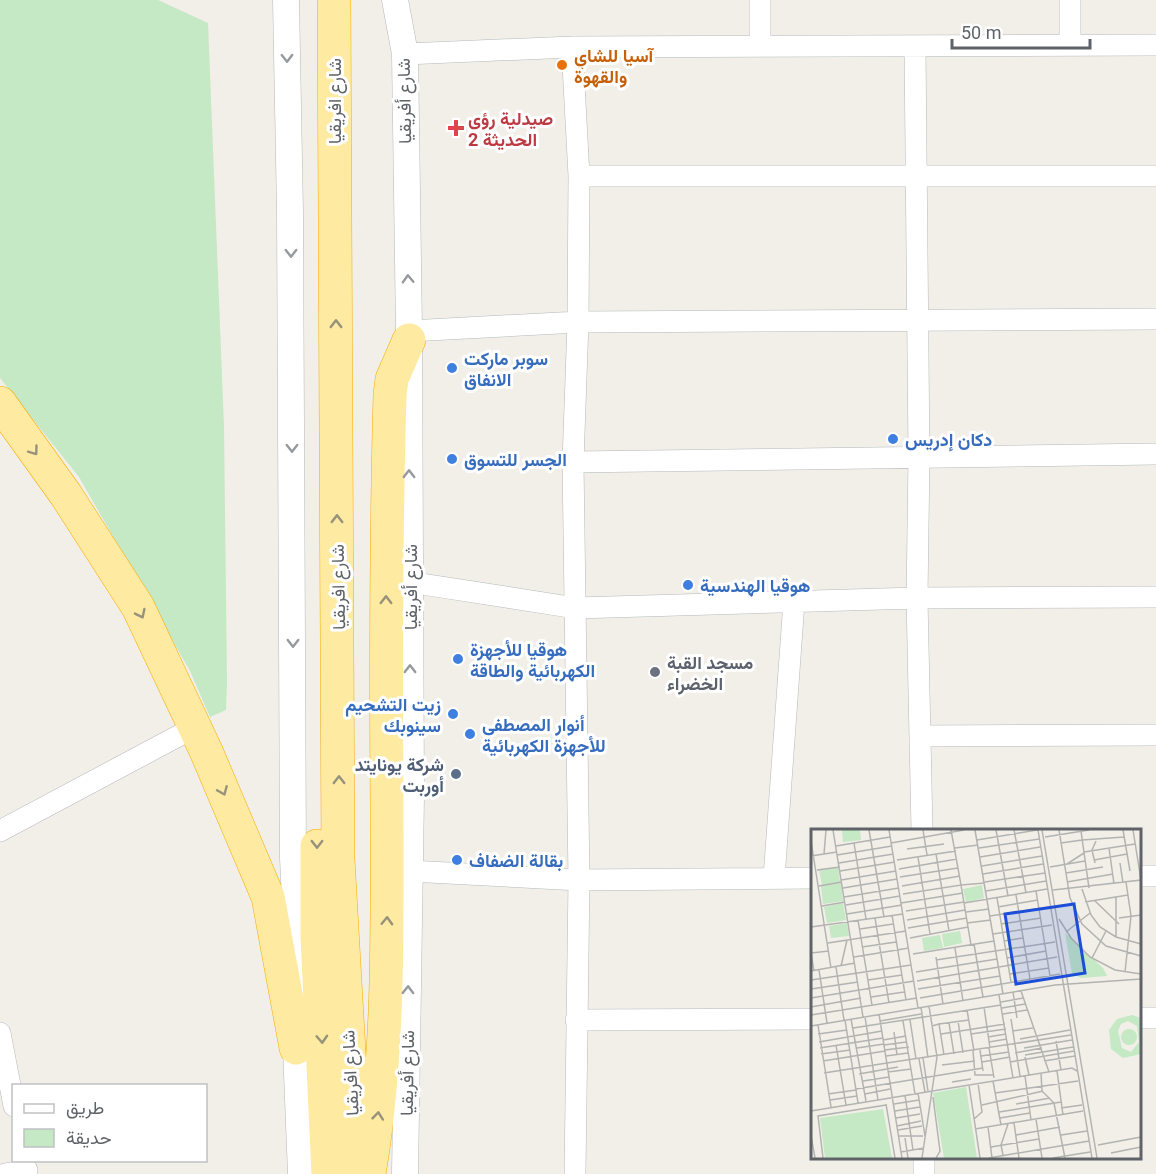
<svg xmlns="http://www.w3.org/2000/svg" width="1156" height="1174" font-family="Roboto,Vazirmatn,sans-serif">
  <rect width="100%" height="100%" fill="#f1efe8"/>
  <!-- green -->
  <path fill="#c5e8c5" d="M0,0H158L208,23L224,427L227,682L226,710L210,717L190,671L79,477L0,378Z"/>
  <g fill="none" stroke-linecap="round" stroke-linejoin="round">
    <!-- minor casing -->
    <g stroke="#b5b8bc" stroke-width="22">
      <path id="minor" d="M760,0V46
        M1070,45V0
        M572,47L579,176L578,322L573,462L579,880L575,1174
        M915,47L919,457L917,598L922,830
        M405,54L572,47L1156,45
        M579,176H1156
        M409,331L578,322L1156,319
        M573,462L1156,454
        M409,582L576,608L917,598L1156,597
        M921,736L1156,735
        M0,831L195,727
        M409,871L579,880L812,878
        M1140,876H1156
        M774,878L794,602
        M1140,1018H1156
        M576,1020L812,1019
        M0,1033L14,1106
        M924,1158V1174
        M5,1174L27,1170"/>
    </g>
    <!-- tertiary casing -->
    <g stroke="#b5b8bc" stroke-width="27">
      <path id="tertiary" d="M286,0L290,212L293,858L297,940L296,1048L301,1174
        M395,0L405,54L409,331L411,796L405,1174"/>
    </g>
    <!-- trunk casing -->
    <g stroke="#f9ab00" stroke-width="34">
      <path id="trunk" d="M334,0L338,859L356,1174
        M0,403L66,495L138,607L206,751L268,897L296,1048
        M317,846V935L328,1174
        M369,1174C390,1052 387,926 387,803C386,667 386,531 390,394L392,379L409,340"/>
    </g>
    <!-- minor -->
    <use href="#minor" stroke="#fff" stroke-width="21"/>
    <!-- tertiary -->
    <use href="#tertiary" stroke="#fff" stroke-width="26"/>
    <!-- trunk -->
    <use href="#trunk" stroke="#feeaa1" stroke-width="33"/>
  </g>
  <!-- one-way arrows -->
  <defs><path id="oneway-chevron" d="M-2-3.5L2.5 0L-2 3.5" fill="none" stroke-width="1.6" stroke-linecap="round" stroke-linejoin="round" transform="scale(1.5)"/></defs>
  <g stroke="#979a9d">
    <use href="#oneway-chevron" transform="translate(287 58) rotate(89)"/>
    <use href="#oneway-chevron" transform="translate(291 253) rotate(90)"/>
    <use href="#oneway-chevron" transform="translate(408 279) rotate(-92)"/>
    <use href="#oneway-chevron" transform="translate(292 448) rotate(90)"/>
    <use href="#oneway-chevron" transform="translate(409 474) rotate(-90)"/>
    <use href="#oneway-chevron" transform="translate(293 643) rotate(90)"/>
    <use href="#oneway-chevron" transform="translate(410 669) rotate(-90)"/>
    <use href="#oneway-chevron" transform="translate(408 990) rotate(-89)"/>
  </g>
  <g stroke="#97927c">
    <use href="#oneway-chevron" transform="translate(336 324) rotate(-90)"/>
    <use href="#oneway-chevron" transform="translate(34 451) rotate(54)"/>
    <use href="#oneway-chevron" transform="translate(337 519) rotate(-90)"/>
    <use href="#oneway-chevron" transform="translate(386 600) rotate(-90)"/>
    <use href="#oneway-chevron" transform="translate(141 614) rotate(64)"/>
    <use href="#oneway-chevron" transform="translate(339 780) rotate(-90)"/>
    <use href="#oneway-chevron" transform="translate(223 791) rotate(67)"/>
    <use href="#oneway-chevron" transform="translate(317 844) rotate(90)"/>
    <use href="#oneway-chevron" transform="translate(387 921) rotate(-88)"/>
    <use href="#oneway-chevron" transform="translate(322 1039) rotate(87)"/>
    <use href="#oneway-chevron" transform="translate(378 1116) rotate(-84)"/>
  </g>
  <!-- markers -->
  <circle fill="#e8710a" stroke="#fff" stroke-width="2" cx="562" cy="65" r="6"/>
  <path fill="#e0444e" stroke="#fff" stroke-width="2" d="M453 119h6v6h6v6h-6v6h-6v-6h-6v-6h6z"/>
  <g fill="#3f7fe0" stroke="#fff" stroke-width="2">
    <circle cx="452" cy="368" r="6"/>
    <circle cx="893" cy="439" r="6"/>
    <circle cx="452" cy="459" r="6"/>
    <circle cx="688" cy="585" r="6"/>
    <circle cx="458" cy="659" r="6"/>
    <circle cx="453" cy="714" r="6"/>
    <circle cx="470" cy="734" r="6"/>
    <circle cx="457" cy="860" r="6"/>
  </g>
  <circle fill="#6b7280" stroke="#fff" stroke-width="2" cx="655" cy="672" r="6"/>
  <circle fill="#5c6f8a" stroke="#fff" stroke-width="2" cx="456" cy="774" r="6"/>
  <g text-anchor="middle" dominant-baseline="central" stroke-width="6" stroke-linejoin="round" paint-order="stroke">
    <!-- food labels -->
    <g font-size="18" font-weight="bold" fill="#c56008" stroke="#fff" text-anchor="start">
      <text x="574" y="55">آسيا للشاي<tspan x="574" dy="21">والقهوة</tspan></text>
    </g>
    <!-- street labels -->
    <g font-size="18" fill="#5f6368" stroke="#fff">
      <text transform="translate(334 101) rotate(-90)">شارع افريقيا</text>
      <text transform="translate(404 101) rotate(-91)">شارع أفريقيا</text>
      <text transform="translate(338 587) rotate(-91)">شارع افريقيا</text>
      <text transform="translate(410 587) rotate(-90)">شارع أفريقيا</text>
      <text transform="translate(350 1073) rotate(-93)">شارع افريقيا</text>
      <text transform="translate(407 1073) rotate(-89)">شارع أفريقيا</text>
    </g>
    <!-- health labels -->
    <g font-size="18" font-weight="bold" fill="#be3a42" stroke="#fff" text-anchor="start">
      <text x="468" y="118">صيدلية رؤى<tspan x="468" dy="21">الحديثة 2</tspan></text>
    </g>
    <!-- shop labels -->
    <g font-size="18" font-weight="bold" fill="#366cbe" stroke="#fff" text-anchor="start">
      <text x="464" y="358">سوبر ماركت<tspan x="464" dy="21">الانفاق</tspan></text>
      <text x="905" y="439">دكان إدريس</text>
      <text x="464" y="459">الجسر للتسوق</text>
      <text x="700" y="585">هوقيا الهندسية</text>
      <text x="470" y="649">هوقيا للأجهزة<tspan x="470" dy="21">الكهربائية والطاقة</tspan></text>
      <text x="441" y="704" text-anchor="end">زيت التشحيم<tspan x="441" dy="21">سينوبك</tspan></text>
      <text x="482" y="724">أنوار المصطفى<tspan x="482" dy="21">للأجهزة الكهربائية</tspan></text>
      <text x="469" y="860">بقالة الضفاف</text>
    </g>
    <!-- worship labels -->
    <g font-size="18" font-weight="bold" fill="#5b616d" stroke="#fff" text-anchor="start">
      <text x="667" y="662">مسجد القبة<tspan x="667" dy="21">الخضراء</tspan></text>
    </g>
    <!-- service labels -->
    <g font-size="18" font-weight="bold" fill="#4e5e75" stroke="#fff" text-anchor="end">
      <text x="444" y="764">شركة يونايتد<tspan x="444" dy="21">أوربت</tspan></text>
    </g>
  </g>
  <!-- overview -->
  <g transform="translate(811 829)">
    <rect width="330" height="330" fill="#f1efe8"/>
    <path d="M31,1H49L50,11L32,13ZM27,38L29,53L11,56L8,41ZM30,54L32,72L12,75L10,57ZM171,56L173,69L155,73L152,60ZM32,74L35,91L16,94L13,78ZM36,94L38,107L20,109L18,97ZM149,102L151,114L133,118L131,105ZM254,104L292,139L296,147L270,149L261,145ZM129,106L132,119L113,122L111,109ZM321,186L330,189V225L312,229L300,220L298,201L306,190ZM317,192L326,197L328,213L320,223L311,219L307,202L310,195ZM310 208a8 8 0 1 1 16 0a8 8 0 1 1-16 0ZM155,258L166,329H133L122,264ZM72,280L81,329H14L9,289Z" fill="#c5e8c5" fill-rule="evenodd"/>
    <path fill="none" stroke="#b3b3b1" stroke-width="1.5" d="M22,1L52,188M58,1L73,88M78,1L107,179M112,1L116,26M140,1L150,56L174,54M164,1L192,165M185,1L197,67M203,1L215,64M227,1L281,329M231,1L286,329M248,1L259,69L271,95L295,117L330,127M312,1L319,42M270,2L278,59M234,8L278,1M166,11L226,1M271,11L313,8M0,12L20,139M43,14L55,90M80,14L153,1M250,14L271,11M25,17L79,8M144,19L167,16M168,19L228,10M298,19L303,55M96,20L133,15M273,23L324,15M13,25L15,1M125,25L138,102M26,26L81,17M0,27L26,23M107,28L119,105M169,28L229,18M86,31L145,22M283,31L316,25M28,34L82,25M284,34L281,21L285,12M309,34L312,54M256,35L273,24M171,37L231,27M239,38L274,32M88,40L146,30M6,41L29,38M29,42L84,33M255,44L292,38M172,45L232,35M89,48L147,39M30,51L85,42M174,53L234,44M256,53L302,45M8,57L31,53M91,57L149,47M32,59L86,50M271,60L280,86L289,98L305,108L330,115M242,61L330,51L322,1M175,62L235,52M225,62L239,147M92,65L150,56L160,116M205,66L219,150M33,68L88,59M305,68V108M186,69L200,153M284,72L308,95M274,73L317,66M90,74L152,64M153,74L236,60M35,76L89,67M11,77L34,73M187,78L227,71M95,82L153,73M155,83L178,80M36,85L91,76M81,86L95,171M179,87L239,78M64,89L78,174M308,89L330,86M248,90L260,109L279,128L304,141L330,145M47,91L61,176M96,91L154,81M156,94L180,91M190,95L230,89M0,98L92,85M97,99L156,89M49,100L82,95M255,103L279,84M182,105L241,96M99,109L157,98M193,112L212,109M17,114L95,102M163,115L172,168M51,118L85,113M144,119L152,172M0,124L18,122M0,124L3,142M102,125L183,112M43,128L98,119M125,128L132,175M196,129L235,122M281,129L295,102M125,131L244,113M30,137L36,111M25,138L33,191M8,141L16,194M0,142L44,134M105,143L186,130M314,143L320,87L315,53M199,145L238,139M0,151L100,136M57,151L91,146M106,152L246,128M0,160L47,153M107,160L189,147M210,162L238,243M202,163L206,189M188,166L202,249M60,168L93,163M0,169L103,152M109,169L249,145M190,173L212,169M0,178L50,169M110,178L117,229M173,178L179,219M191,179L214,175M156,181L163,222M68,185L91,329M192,185L216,181M0,186L106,169M54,188L67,271M40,190L55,272M200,190L209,247M34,191L47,274M99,191L105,230M69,192L110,185M92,192L104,265M147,192L152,224M138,194L143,225M128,195L158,191M7,196L20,278M0,197L244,156L330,150M121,197L128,195L133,226M42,199L190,176M201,202L222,199M83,203L86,226M7,205L36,201M130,205L194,195M160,205L195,200M177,208L195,205M209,210L259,201M72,211L95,207M245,212L250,241M8,213L71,202M178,213L196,210M25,216L35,276M73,216L95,213M9,219L72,209M46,219L73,215M178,219L183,249M213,219L261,211M74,221L98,218M169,221L172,242M162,222L164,246H182M204,224L231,219M10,225L39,221M214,226L262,218M75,227L97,224M170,227L198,223M214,228L218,246M112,229L117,262M108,230L114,263M12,232L74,222M233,232L264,227M171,233L199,228M199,233L263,222M76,234L260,206M131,236L164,232M246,242L252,286M77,243L100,240M13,244L76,234M230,244L231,262L243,274L254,329M48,245L87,238M214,247L220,291M52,252L78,248M182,252L190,296M141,253L160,250M158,256L169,329M45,260L172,239M107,264L114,307M184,264L267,252M17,265L45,261M54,265L79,260M94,266L102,321M122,268L129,322L125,329M19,271L46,267M75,275L84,329M83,275L108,271M205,275L239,269M171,276L232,262M250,279L271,276M0,282L261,239L266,242M84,282L109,278M188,283L250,273M85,289L109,285M189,289L219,284M163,290L171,283L167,254M225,290L231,329M203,294L208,329M86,297L110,292M177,298L181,329M164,300L272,282M87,301L111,297M205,306L249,298M250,306L276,302M0,307L4,329M88,307H112M94,309L97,329M287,316L330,308M180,318L228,310M90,323L113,319M300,324L330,318M192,326L190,316L197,295M12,329L7,287L75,276M111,329L126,228L118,177M178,329L278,312M242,329L279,323"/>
    <path fill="#1d4ed8" fill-opacity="0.15" stroke="#1d4ed8" stroke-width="3" d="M263,75L274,144L205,155L194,85Z"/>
    <rect width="330" height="330" fill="none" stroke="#5f6368" stroke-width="3"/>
  </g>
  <!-- legend -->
  <rect x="12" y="1084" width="195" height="78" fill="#ffffff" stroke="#bfc1c3" stroke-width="1.5"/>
  <rect x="24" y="1104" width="30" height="9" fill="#ffffff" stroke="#bfc1c3" stroke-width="1.5"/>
  <text x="66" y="1114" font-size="18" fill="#5f6368">طريق</text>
  <rect x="24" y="1129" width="30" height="18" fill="#c5e8c5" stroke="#bfc1c3" stroke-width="1.5"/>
  <text x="66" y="1144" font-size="18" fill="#5f6368">حديقة</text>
  <!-- scale -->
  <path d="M952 39v9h138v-9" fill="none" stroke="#5f6368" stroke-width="3"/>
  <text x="961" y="39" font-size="18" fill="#5f6368" stroke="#ffffff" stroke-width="4.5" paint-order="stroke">50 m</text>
</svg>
